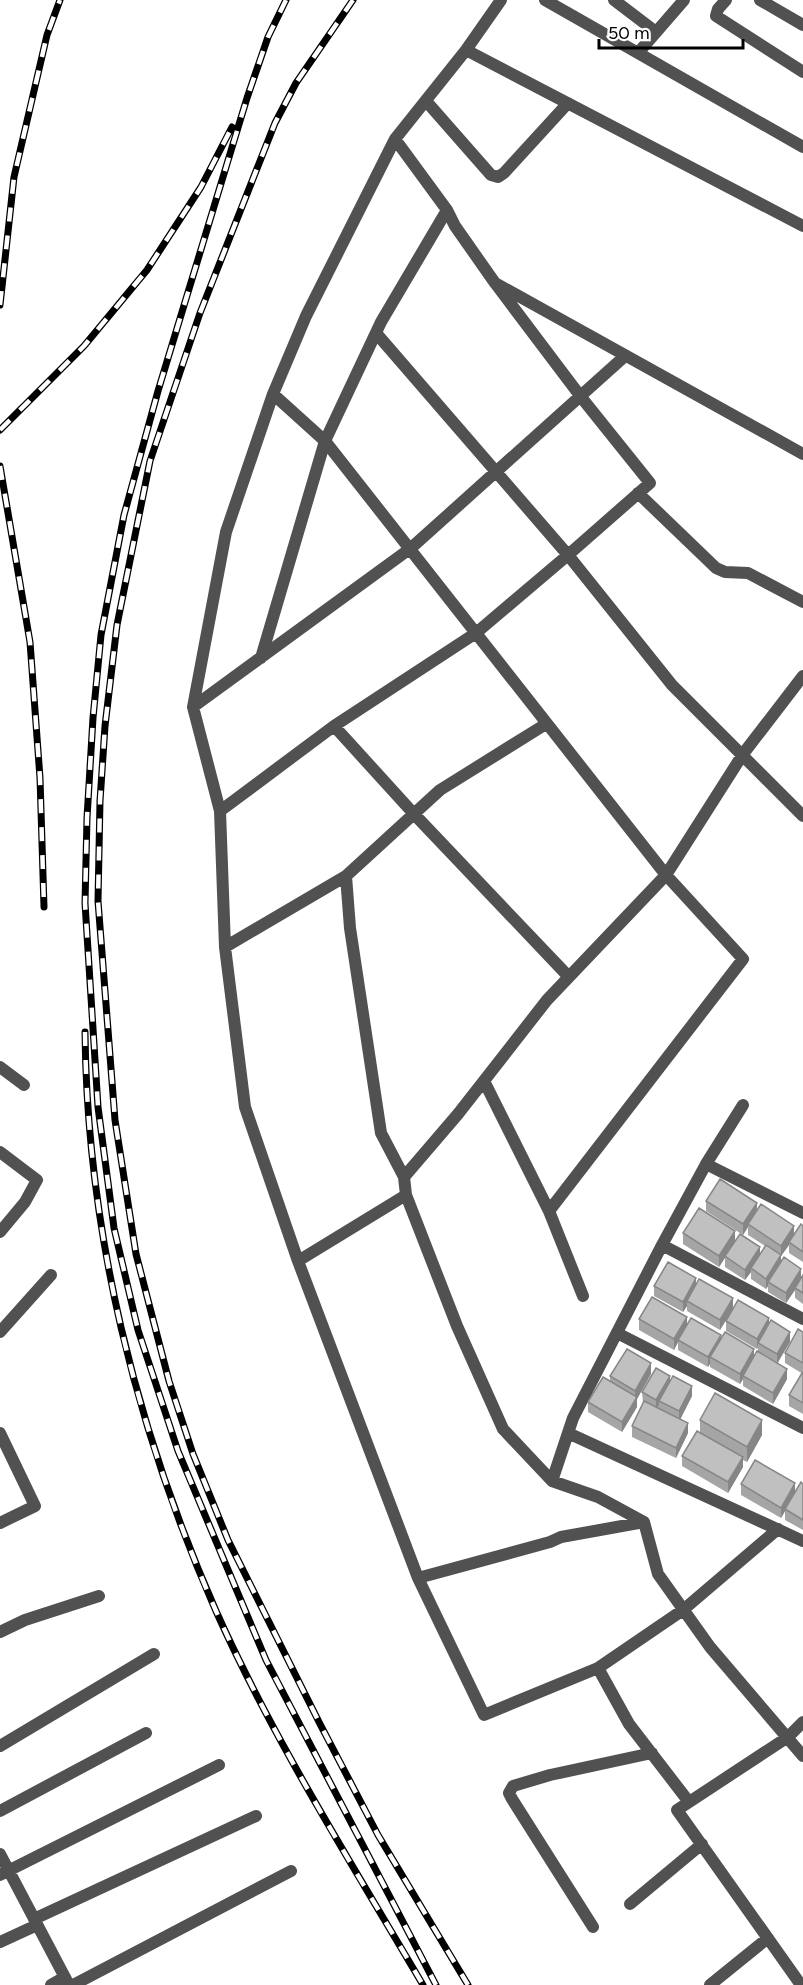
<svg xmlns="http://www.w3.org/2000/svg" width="803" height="1985" font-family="Figtree,sans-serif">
  <rect width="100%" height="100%" fill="#fff"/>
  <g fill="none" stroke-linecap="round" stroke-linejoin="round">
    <!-- minor -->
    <path stroke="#515151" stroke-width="12" d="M501,0L466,50L395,139L447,210L455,226L495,283L803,454
      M545,0L638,53L684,0
      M614,0L656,32
      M726,0L718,9L716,16L803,72
      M760,0L803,25
      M466,50L803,226
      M638,53L803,147
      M426,101L491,175L498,177L504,173L568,103
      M447,210L381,322L325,441L666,875L743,959L549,1211
      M376,333L568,555L672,685L803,816
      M273,394L306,316L395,139
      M638,493L716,568L725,572L748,573L803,602
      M193,707L411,548L625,356
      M546,724L440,790L346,876L350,928L381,1133L404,1177L406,1195L457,1326L503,1429L552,1481L598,1497L644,1522L658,1574L710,1647L803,1756
      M334,726L414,814L569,977
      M220,811L193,707L226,532L273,394L325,441L261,658
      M225,947L346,876
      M0,1067L24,1085
      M484,1081L549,1211L583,1296
      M0,1152L37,1180L25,1202L0,1232
      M706,1164L743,1105
      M404,1177L458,1114L547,1000L666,875L743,754L803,676
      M406,1195L298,1261L418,1578L550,1542L561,1537L644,1522
      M662,1245L803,1319
      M298,1261L245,1107L225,947L220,811L334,726L476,633L568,555L650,483L581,397L495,283
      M0,1332L51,1275
      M617,1333L803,1428
      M0,1433L35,1506L0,1523
      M568,1433L803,1541
      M552,1481L573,1418L662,1245L706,1164L803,1213
      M418,1578L484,1715L598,1668L683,1610L778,1529
      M0,1632L25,1620L99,1596
      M598,1668L629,1724L689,1802
      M0,1746L154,1654
      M0,1811L146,1733
      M0,1854L69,1985
      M0,1875L219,1765
      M630,1904L702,1844
      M34,1919L256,1816
      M593,1927L512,1799L509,1793L513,1786L550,1775L652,1753
      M0,1942L37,1925
      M51,1985L65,1977
      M73,1985L291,1871
      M710,1985L768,1938
      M801,1985L677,1810L788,1737L803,1722"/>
    <!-- rail casing -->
    <g stroke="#000" stroke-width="7">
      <path id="rail" d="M286,0L268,37L247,98L158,391L124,515L101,635L93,718L87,818L85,903L98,1107L114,1228L138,1330L178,1451L266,1660L436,1985
        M353,0L296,83L275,123L200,313L150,461L117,625L105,726L100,801L98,901L115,1120L136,1254L169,1381L193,1454L228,1540L320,1724L378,1835L468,1985
        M0,305L14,177L47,35L60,0
        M0,430L84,346L147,270L201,187L232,127
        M0,466L30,642L40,778L44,907
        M85,1032C87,1232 136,1429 216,1611C273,1739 352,1864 423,1985"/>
    </g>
    <!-- rail -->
    <use href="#rail" stroke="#fff" stroke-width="4.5" stroke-dasharray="14" stroke-linecap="butt"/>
  </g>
  <!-- wall -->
  <path fill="#a5a5a5" d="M706,1201L757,1211L794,1234L803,1226V1262L789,1253V1245L781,1256V1262L801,1278L803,1275V1304L795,1298V1290L786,1303L768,1292V1286L766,1289L751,1279V1272L745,1280L725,1267V1258L719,1267L683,1244V1233L735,1241L760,1254L765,1246L748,1235V1227L743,1235L706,1211Z
    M696,1284L733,1309L790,1332L778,1363L787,1379L773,1404L743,1386V1379L740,1384L710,1367V1364L708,1367L678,1350V1342L674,1350L639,1330V1319L687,1325L721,1339L754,1357L758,1352V1348L757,1349L726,1331V1321L727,1318L720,1330L687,1311V1306L683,1312L654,1296V1286Z
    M803,1332V1374L785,1363V1353Z
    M651,1374L637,1399V1407L622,1432L588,1412V1402L610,1381V1376Z
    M803,1374V1414L789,1406V1395Z
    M670,1381L692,1396L680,1419L688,1433L676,1458L632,1437V1426L643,1403L642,1392Z
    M700,1420L762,1435L747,1462L743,1460V1467L728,1493L682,1466V1456L700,1432Z
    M803,1475V1530L785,1520V1511L781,1518L741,1495V1484L795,1492L803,1484Z"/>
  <!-- shaded-wall -->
  <path fill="#868686" d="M757,1203V1214L748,1224V1227L743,1235V1224Z
    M794,1226V1236L789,1242V1245L781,1256V1266L768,1282V1286L766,1289V1279L781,1256V1246Z
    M735,1231V1242L719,1267V1256Z
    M760,1247V1257L751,1268V1272L745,1280V1270Z
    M801,1269V1279L795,1288V1290L786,1303V1293Z
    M696,1278V1289L687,1301V1306L683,1312V1302Z
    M733,1298V1309L720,1330V1320Z
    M687,1317V1328L678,1340V1342L674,1350V1339Z
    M769,1318V1329L758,1343L757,1349V1339Z
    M790,1332V1342L777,1364V1354Z
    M721,1335V1346L710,1357V1364L708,1367V1357Z
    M754,1349V1360L743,1376V1379L740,1384V1374Z
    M651,1363V1374L637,1399V1407L622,1432V1422L635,1399V1391Z
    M787,1369V1379L773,1404V1393Z
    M670,1376V1386L659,1401V1404L656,1411V1400Z
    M692,1386V1396L679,1422V1411Z
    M762,1420V1435L747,1462V1447Z
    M688,1423V1433L676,1458V1448Z
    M743,1457V1467L728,1493V1482Z
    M795,1483V1494L781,1518V1508Z"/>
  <!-- building -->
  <path fill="#c0c0c0" stroke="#868686" stroke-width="1.5" d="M720,1179L757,1203L743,1224L706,1201Z
    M761,1204L794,1226L781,1246L748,1224Z
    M699,1208L735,1231L719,1256L683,1233Z
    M801,1224L803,1226V1252L789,1242Z
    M740,1234L760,1247L745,1270L725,1256Z
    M766,1245L781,1255L766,1279L751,1268Z
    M784,1257L801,1269L786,1293L768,1282Z
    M668,1262L696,1278L683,1302L654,1286Z
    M803,1275V1293L795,1288Z
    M699,1279L733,1298L720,1320L687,1301Z
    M652,1297L687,1317L674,1339L639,1319Z
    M738,1300L769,1318L757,1339L726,1321Z
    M691,1318L721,1335L708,1357L678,1340Z
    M771,1320L790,1332L777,1354L758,1343Z
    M798,1329L803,1332V1363L785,1353Z
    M725,1332L754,1349L740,1374L710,1357Z
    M627,1349L651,1363L635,1391L610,1376Z
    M757,1351L787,1369L773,1393L743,1376Z
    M656,1368L670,1376L656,1400L642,1392Z
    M802,1373L803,1374V1403L789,1395Z
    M673,1376L692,1386L679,1411L659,1401Z
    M603,1377L637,1397L622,1422L588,1402Z
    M715,1393L762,1420L747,1447L700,1420Z
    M644,1401L688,1423L676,1448L632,1426Z
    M697,1431L743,1457L728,1482L682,1456Z
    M755,1460L795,1483L781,1508L741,1484Z
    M801,1482L803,1484V1520L785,1509Z"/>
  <!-- scale -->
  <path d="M599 39v9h144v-9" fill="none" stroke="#000000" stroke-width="3"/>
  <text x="608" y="39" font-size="18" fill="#000000" stroke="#ffffff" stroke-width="4.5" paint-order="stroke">50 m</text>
</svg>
